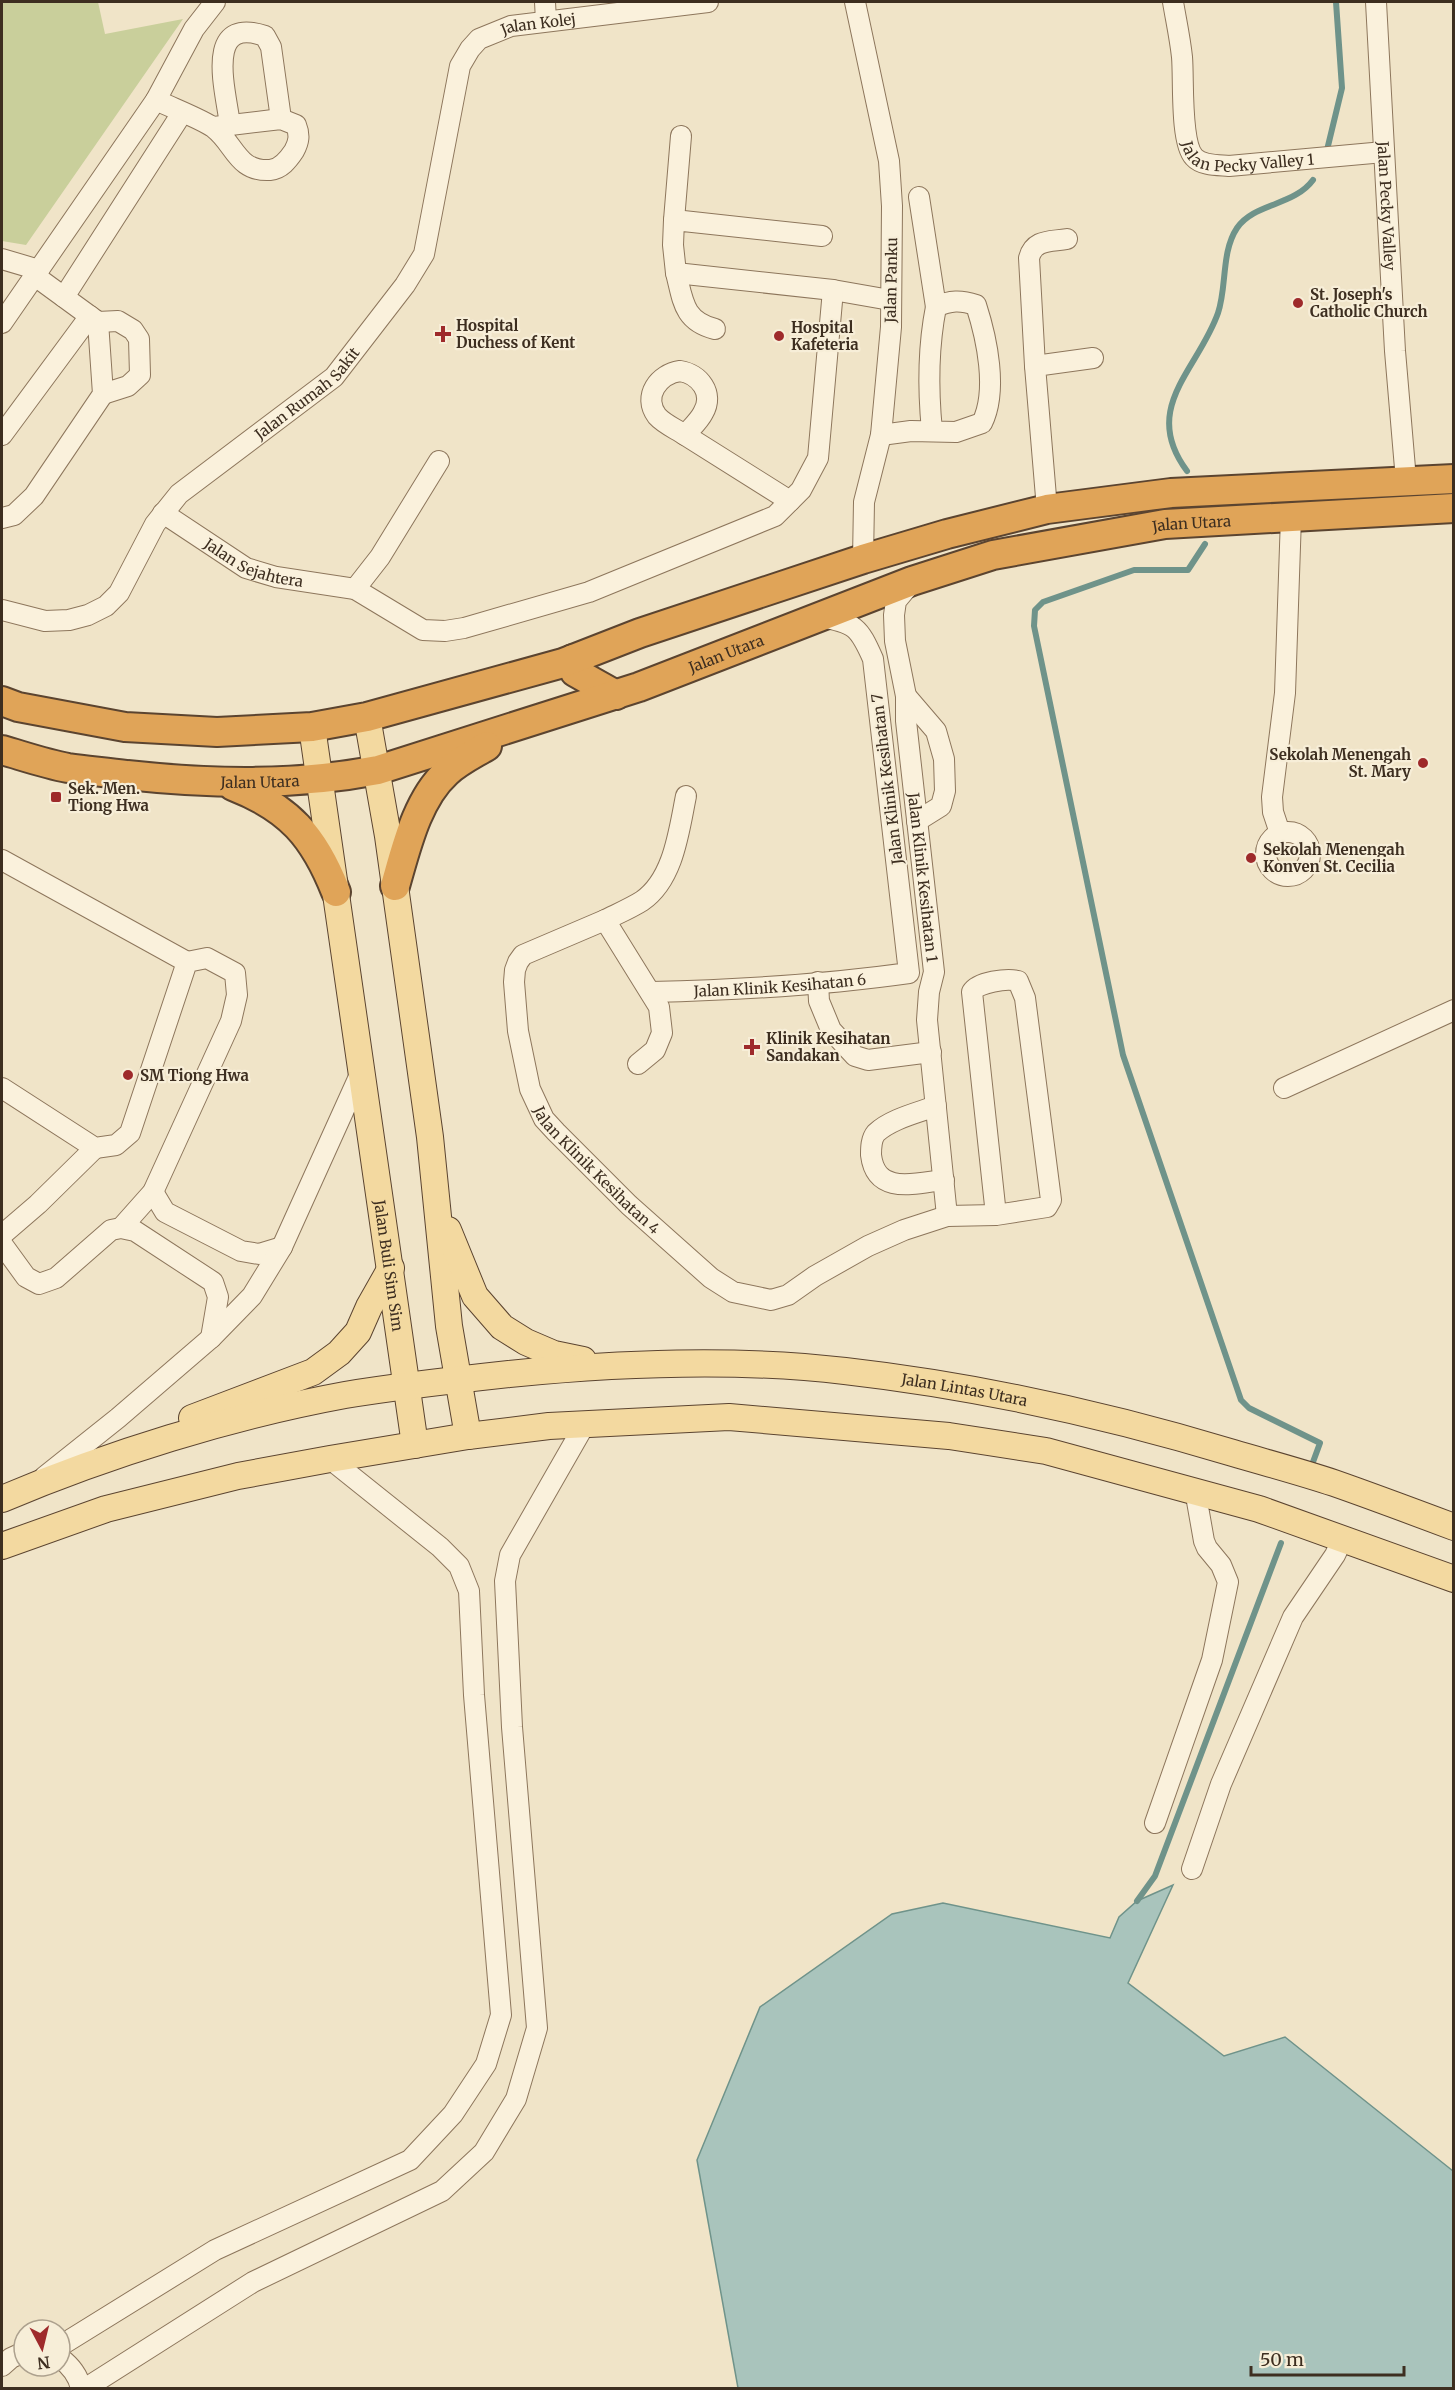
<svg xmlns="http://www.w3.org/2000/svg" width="1455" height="2390" font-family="Merriweather,serif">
  <rect width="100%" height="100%" fill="#f0e4c8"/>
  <!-- green -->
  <path fill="#c9cf9b" d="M2,2H98L105,34L183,19L26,245L2,241Z"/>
  <!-- water -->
  <path fill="#a9c4bc" stroke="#6f938a" stroke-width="1.5" d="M1173,1885L1128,1983L1224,2056L1285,2037L1453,2171V2388H738L697,2160L760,2007L892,1914L943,1903L1110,1938L1119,1917L1137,1901Z"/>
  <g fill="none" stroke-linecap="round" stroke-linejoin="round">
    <!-- stream -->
    <path stroke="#6f938a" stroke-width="6" d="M1327,150L1342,88L1336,2
      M1187,471C1140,408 1198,370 1218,313C1227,287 1221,252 1237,228C1254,203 1294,206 1313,180
      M1205,544L1188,570H1134L1043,602L1035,610L1034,626L1123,1055L1241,1400L1249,1408L1320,1443L1313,1462
      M1137,1901L1155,1876L1281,1543"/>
    <!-- minor casing -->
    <g stroke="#8d765c" stroke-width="22">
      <g id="minor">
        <path d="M545,2L546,21"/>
        <path d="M855,2L889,161L892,206L891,327L881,435L864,502L863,559"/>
        <path id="s1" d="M1173,2C1176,20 1180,38 1182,57C1184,79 1180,142 1194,157C1202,166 1219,165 1229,166L1384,152"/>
        <path id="s2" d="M1376,2L1395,351L1406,480"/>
        <path d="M156,100L194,29L215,2"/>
        <path d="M230,125C226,91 203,15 265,36L271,47L281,119"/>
        <path d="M919,197L936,307"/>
        <path d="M674,220L681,136"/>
        <path d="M822,236L674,220L673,245L676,273L833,290L890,300"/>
        <path d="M2,259L39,270"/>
        <path d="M676,273C683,300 683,321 715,329"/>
        <path d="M35,276L98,322L118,321L133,330L139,339L140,375L128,386L103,394"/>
        <path d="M64,297L182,113"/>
        <path d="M2,323L156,100C170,107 204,120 214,128C235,144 237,172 270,170C281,169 288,160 294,151C299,142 300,135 296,125L281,119L214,127"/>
        <path d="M1035,366L1029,258C1034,239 1050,242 1067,239"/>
        <path d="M680,371C699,374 715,393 703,413C699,421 691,428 685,435C676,429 664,424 657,416C642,396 659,374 680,371Z"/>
        <path d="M2,435L90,316"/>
        <path d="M685,435L790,501"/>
        <path d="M881,435L911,431L956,432L982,423C998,391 987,339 976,305C961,300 950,300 936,307C928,347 928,390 932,431"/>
        <path d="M1047,509L1035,366L1093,358"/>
        <path id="s3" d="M163,513L246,568L276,577L355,589L423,630L445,631L464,628L589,592L775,516L801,490L818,458L833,290"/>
        <path d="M2,518L14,515L34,496L103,394L98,322"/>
        <path id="s4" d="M911,583L896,601L894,615L895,641L906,696V721L934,972L929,992L927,1020L947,1216"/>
        <path d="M355,589L380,557L439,461"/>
        <path id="s5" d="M2,610L45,621L69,620L88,615L106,606L119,593L155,524L179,494L334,377L405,285L424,254L460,66L470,49L479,39L511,26L708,2"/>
        <path d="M906,696L936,731L944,759L945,791L941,806L917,821"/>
        <circle cx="1288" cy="854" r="22"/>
        <path d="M1280,833L1273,812L1272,797L1285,693L1291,517"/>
        <path d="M2,860L187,962"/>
        <path d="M605,920C617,914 631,908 642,901C674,879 679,830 686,796"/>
        <path d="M818,982L819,1001L831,1030L855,1056L868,1060L931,1052"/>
        <path id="s6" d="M651,992C737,990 824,985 909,973L873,659C859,627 855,623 820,617"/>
        <path id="s7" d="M638,1064L655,1050L662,1033L659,1007L605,920L523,955L518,962L515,970L514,982L518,1031L530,1089L544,1119L556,1132L629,1205L711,1278L733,1292L771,1300L788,1295L815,1276L868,1246L904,1230L947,1216L996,1215L1047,1207L1051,1200L1025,998L1018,981C1007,978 978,982 972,992L996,1215"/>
        <path d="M2,1088L95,1148L116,1145L130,1133L187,962L207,958L235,973L237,995L231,1021L153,1192L121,1228"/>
        <path d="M1284,1088L1454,1010"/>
        <path d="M936,1106C917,1113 891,1119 876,1133C871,1139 871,1148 871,1155C876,1196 916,1183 944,1180"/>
        <path d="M153,1192L165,1212L241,1251L259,1254L282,1247"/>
        <path d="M2,1235L38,1204L95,1148"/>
        <path d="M2,1244L26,1277L39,1284L56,1278L111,1230L121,1228L135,1231L213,1282L218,1297L211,1338"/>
        <path d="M44,1477L118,1418L211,1338L252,1296L282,1247L362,1070"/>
        <path d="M1155,1823L1212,1660L1228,1582L1221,1565L1207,1548L1204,1541L1195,1490"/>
        <path d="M1192,1869L1221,1784L1293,1617L1335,1555L1343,1538"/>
        <path d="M60,2346L215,2250L410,2160L453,2114L486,2064L501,2015L474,1695L469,1591L459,1566L440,1547L330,1459"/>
        <path d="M60,2358C71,2366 78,2375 81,2388"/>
        <path d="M2,2366L11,2358L24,2352"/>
        <path d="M86,2388L253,2282L442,2191L484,2152L516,2099L537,2028L512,1727L505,1581L510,1555L585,1424"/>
      </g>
    </g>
    <!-- major casing -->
    <g stroke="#5b4430" stroke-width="28">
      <g id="major">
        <path d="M367,717L388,836L430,1137L449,1326L468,1436"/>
        <path id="s8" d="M312,727L415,1445"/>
        <path d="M448,1230L475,1296L502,1327L526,1342L554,1354L583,1360"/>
        <path d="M192,1418L313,1372L339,1353L358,1332L369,1307L391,1268"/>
        <path id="s9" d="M2,1499C108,1454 231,1416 345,1395C399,1386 454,1380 509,1374C620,1363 734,1358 845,1371C977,1386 1107,1415 1233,1453C1267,1463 1301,1472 1334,1483C1374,1497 1414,1512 1454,1527"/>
        <path d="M2,1546L106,1509L238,1476L330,1459L468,1436L549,1426L729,1417L949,1436L1046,1451L1259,1509L1454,1579"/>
      </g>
    </g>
    <!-- highway casing -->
    <g stroke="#5b4430" stroke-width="32">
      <g id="highway">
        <path d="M573,659L575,672L616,695"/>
        <path d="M2,701L18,707L125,727L217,732L312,727L367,717L563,663L640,633L863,559L947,534L1047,509L1171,493L1454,479"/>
        <path id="s10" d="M2,750C23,756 46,764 68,768C87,771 107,772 127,775C211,784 295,786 378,770L639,687L912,581L993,555L1165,524L1454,508"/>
        <path d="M233,786C289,808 314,836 336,892"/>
        <path d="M395,886C406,848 417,799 447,772C459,761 474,754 487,746"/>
      </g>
    </g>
    <!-- minor -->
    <use href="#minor" stroke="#faf1dc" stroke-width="20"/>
    <!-- major -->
    <use href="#major" stroke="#f3d9a0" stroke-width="26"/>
    <!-- highway -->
    <use href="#highway" stroke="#e0a458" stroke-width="28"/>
  </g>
  <!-- markers -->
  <g fill="#9e2a2b" stroke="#f7eed8" stroke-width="2">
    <circle cx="1298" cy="303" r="6"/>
    <path d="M440 325h6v6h6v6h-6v6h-6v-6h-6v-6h6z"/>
    <circle cx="779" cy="336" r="6"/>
    <circle cx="1423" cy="763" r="6"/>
    <rect x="50" y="791" width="12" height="12" rx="3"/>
    <circle cx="1251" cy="858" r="6"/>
    <path d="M749 1038h6v6h6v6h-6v6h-6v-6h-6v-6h6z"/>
    <circle cx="128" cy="1075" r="6"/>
  </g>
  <g text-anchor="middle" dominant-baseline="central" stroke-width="4.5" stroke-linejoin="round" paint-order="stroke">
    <!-- street labels -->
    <g font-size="15" fill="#3d2e20" stroke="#f7eed8">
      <text stroke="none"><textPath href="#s5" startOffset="876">Jalan Kolej</textPath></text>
      <text stroke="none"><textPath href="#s1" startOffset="210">Jalan Pecky Valley 1</textPath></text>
      <text stroke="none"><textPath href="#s2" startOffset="204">Jalan Pecky Valley</textPath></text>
      <text transform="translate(891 280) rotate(-89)">Jalan Panku</text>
      <text stroke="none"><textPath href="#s5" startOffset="406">Jalan Rumah Sakit</textPath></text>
      <text stroke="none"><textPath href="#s10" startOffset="1233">Jalan Utara</textPath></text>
      <text stroke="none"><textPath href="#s3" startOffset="105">Jalan Sejahtera</textPath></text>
      <text stroke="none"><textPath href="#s10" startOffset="747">Jalan Utara</textPath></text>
      <text transform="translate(887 779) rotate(-97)">Jalan Klinik Kesihatan 7</text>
      <text stroke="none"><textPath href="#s10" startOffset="261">Jalan Utara</textPath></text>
      <text stroke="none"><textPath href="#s4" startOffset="302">Jalan Klinik Kesihatan 1</textPath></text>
      <text stroke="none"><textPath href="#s6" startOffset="129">Jalan Klinik Kesihatan 6</textPath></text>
      <text stroke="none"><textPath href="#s7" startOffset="502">Jalan Klinik Kesihatan 4</textPath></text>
      <text stroke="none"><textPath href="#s8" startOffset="544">Jalan Buli Sim Sim</textPath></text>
      <text stroke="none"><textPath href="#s9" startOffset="982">Jalan Lintas Utara</textPath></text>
    </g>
    <!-- poi labels -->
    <g font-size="15" font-weight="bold" fill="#3d2e20" stroke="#f7eed8" text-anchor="start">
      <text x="1310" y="294">St. Joseph's<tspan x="1310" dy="17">Catholic Church</tspan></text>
      <text x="456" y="325">Hospital<tspan x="456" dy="17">Duchess of Kent</tspan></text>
      <text x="791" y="327">Hospital<tspan x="791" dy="17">Kafeteria</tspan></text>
      <text x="1411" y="754" text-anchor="end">Sekolah Menengah<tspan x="1411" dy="17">St. Mary</tspan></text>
      <text x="68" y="788">Sek. Men.<tspan x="68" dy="17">Tiong Hwa</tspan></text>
      <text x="1263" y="849">Sekolah Menengah<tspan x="1263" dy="17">Konven St. Cecilia</tspan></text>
      <text x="766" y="1038">Klinik Kesihatan<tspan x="766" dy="17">Sandakan</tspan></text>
      <text x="140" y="1075">SM Tiong Hwa</text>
    </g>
  </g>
  <!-- border -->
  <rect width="1455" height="2390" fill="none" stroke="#3d2e20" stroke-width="6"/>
  <!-- north arrow -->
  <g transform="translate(42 2348) rotate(173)"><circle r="28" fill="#f7eed8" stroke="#ada18e" stroke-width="1.5"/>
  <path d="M0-4.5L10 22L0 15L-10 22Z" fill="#9e2a2b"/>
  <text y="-9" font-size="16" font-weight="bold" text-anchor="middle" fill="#3d2e20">N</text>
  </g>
  <!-- scale -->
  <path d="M1251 2366v9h153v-9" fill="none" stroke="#3d2e20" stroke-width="3"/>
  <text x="1260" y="2366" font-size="18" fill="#3d2e20" stroke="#f7eed8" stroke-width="4.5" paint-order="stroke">50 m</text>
</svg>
